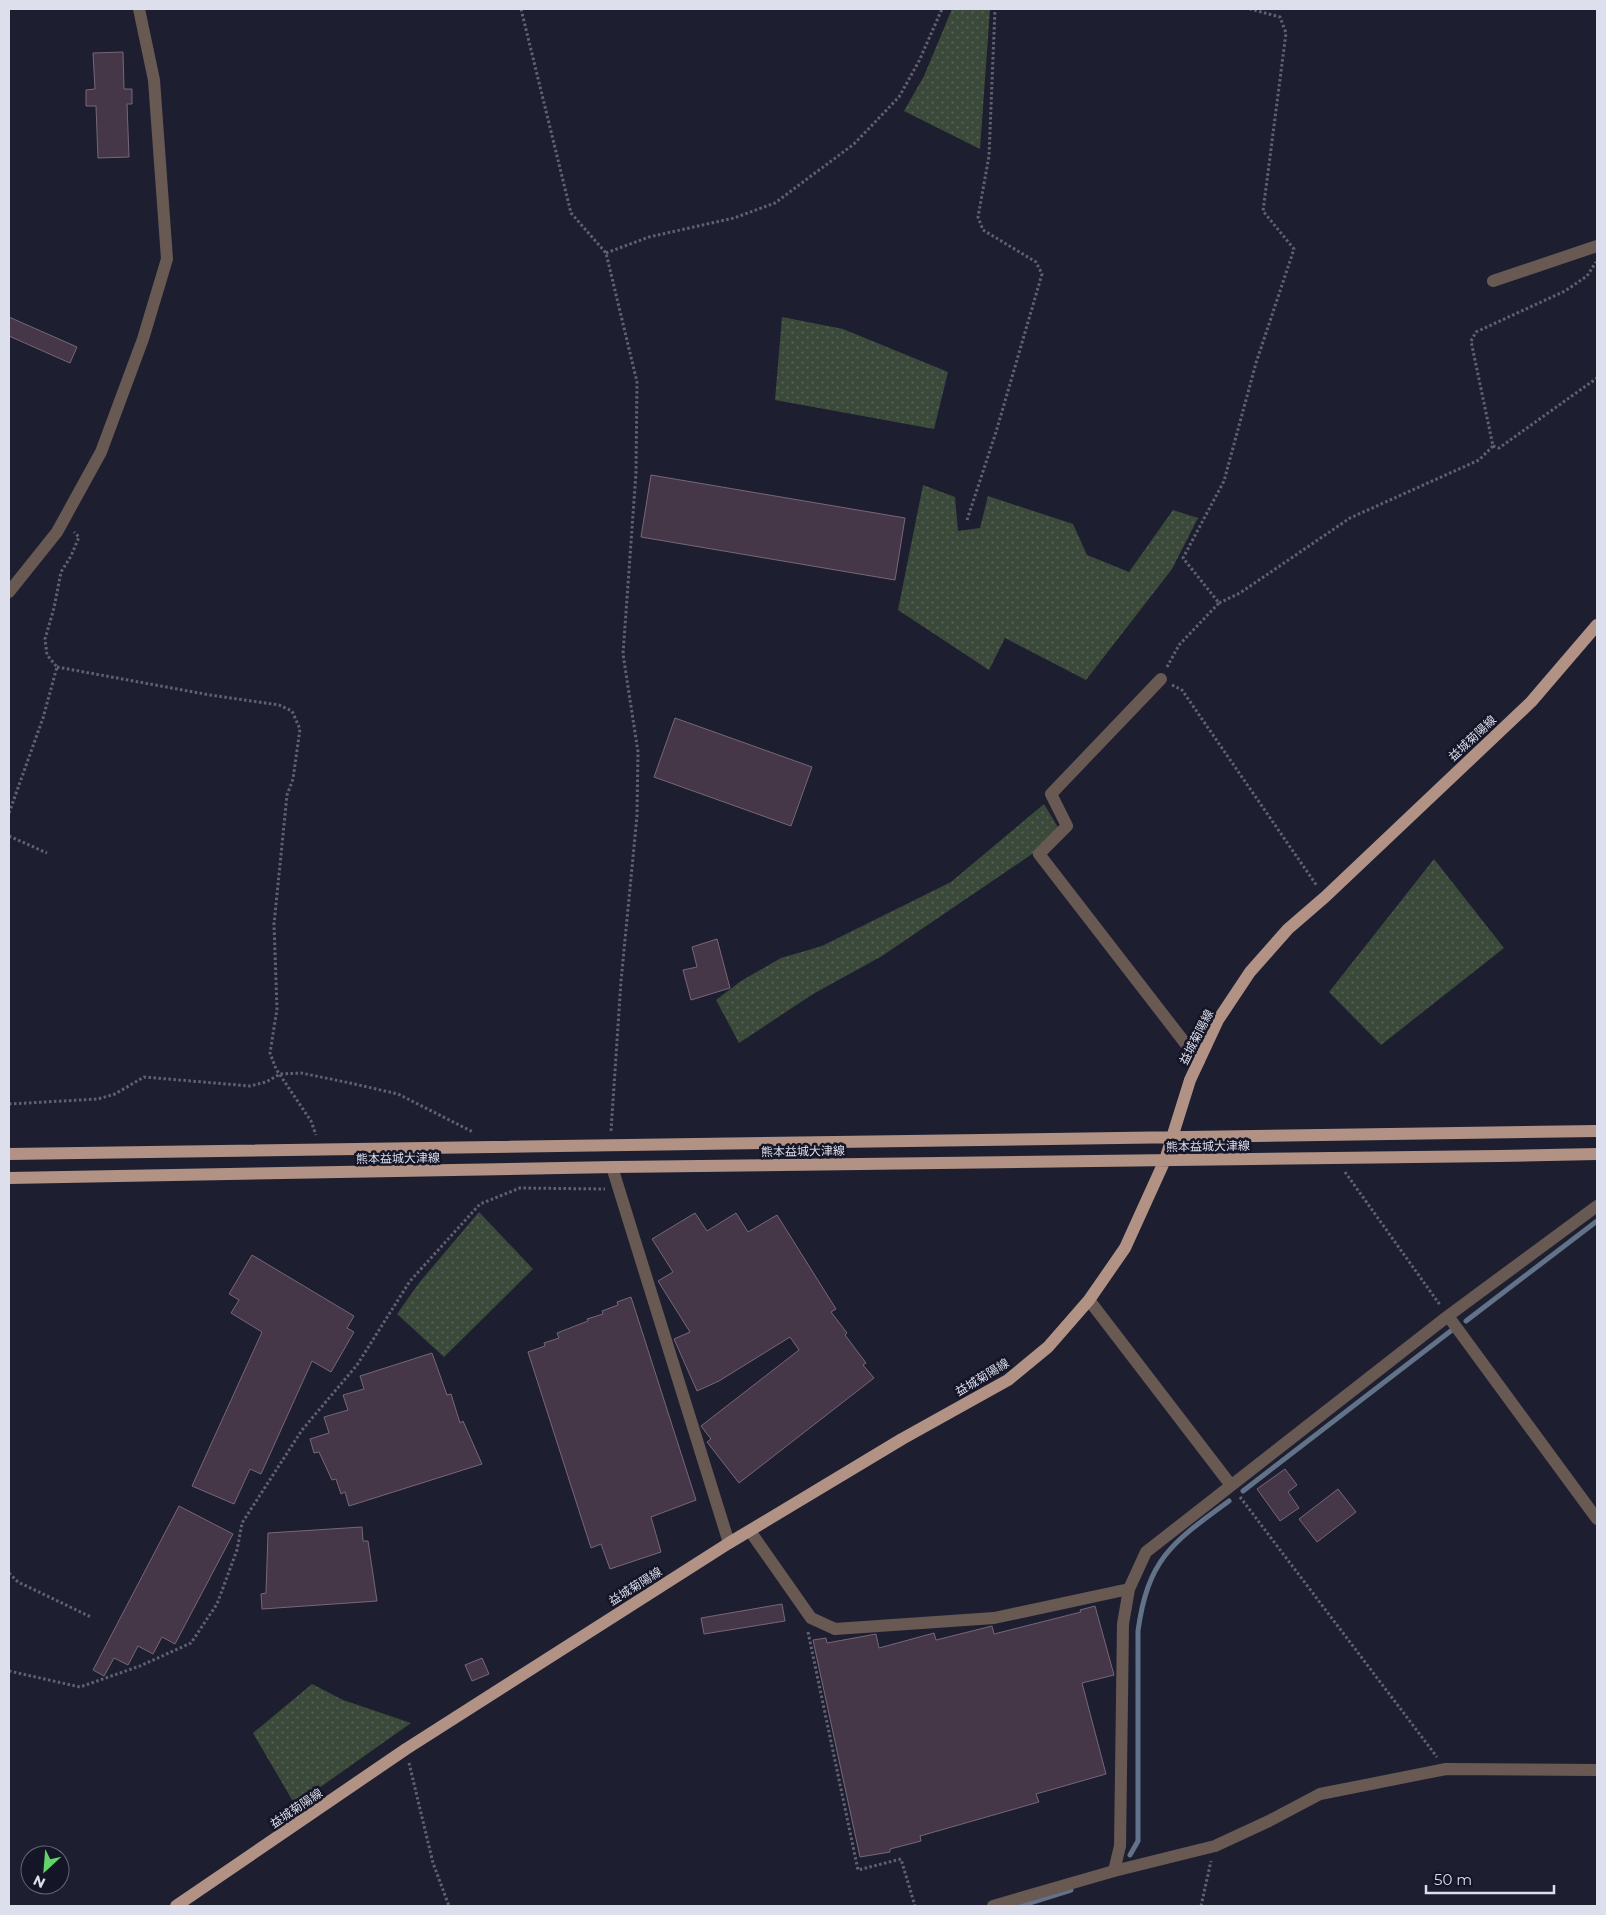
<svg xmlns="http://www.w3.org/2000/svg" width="1606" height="1915" font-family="Montserrat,'Noto Sans JP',sans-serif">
  <defs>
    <pattern id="grass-dots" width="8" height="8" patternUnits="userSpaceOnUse" patternTransform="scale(1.25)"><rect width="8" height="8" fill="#3b493a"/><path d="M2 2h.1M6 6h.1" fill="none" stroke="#576357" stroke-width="1.8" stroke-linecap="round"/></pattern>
  </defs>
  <rect width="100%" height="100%" fill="#1d1f31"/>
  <!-- grass -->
  <path fill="url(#grass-dots)" d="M952,9H990L980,149L904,111L924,76Z
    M782,317L843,329L948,372L934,429L775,400Z
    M923,485L955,497L958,531L980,528L988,496L1073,524L1087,555L1129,572L1173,510L1198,518L1172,569L1086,680L1005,638L989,670L898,610Z
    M1044,804L1059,829L1032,854L882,956L813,994L739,1043L716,1000L741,981L781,958L822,946L951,882Z
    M1434,859L1504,948L1381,1045L1329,992Z
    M479,1212L533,1269L444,1357L397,1314L419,1283Z
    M312,1684L343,1700L411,1723L295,1805L253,1733Z"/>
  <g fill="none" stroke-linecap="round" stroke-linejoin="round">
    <!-- stream -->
    <path stroke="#627288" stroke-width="5" d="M1466,1321L1597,1221
      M1243,1491L1452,1330
      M1130,1855L1138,1841V1631C1148,1558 1173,1542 1229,1501
      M1020,1906L1071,1890"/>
  </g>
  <!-- building -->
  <path fill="#463748" stroke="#776679" d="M123,52L124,89H132V104H127L129,157L98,158L96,106H86V90L95,89L93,53Z
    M9,317L77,347L70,363L9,336Z
    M651,475L905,518L895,580L641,537Z
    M675,718L812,767L791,826L654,777Z
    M717,939L730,988L691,1000L683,970L697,967L692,947Z
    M695,1213L707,1231L736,1213L748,1232L777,1215L836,1309L831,1312L847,1333L845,1335L866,1363L863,1365L874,1378L739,1483L707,1442L711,1439L701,1426L799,1350L790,1337L719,1381L697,1391L674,1339L690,1332L658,1281L673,1272L652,1239Z
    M252,1255L354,1316L347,1328L354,1332L331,1372L312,1361L261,1474L250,1469L234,1504L192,1486L262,1332L231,1313L239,1300L229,1294Z
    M631,1297L696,1500L651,1517L661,1552L610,1569L601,1544L591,1548L528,1352L545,1346L544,1343L559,1338L557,1333L588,1321L587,1319L603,1314L602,1311L618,1305L617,1302Z
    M432,1353L447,1395L451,1394L460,1423L463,1421L482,1464L349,1506L345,1492L341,1494L336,1479L332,1480L319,1452L314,1453L310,1439L329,1433L324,1417L348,1410L343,1395L364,1389L360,1376Z
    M1285,1469L1297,1485L1288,1492L1299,1508L1280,1521L1257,1489Z
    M1338,1489L1356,1512L1317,1542L1299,1519Z
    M179,1506L233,1534L175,1644L162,1637L153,1654L138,1646L128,1665L114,1658L104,1676L93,1670Z
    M362,1527L363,1541H368L377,1601L262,1609L261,1594L266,1593L268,1533Z
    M782,1604L785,1621L704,1634L701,1618Z
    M1095,1606L1114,1675L1082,1683L1106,1774L1036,1794L1039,1802L920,1836L921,1841L890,1849V1852L860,1857L813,1640L826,1638L827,1643L876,1634L879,1648L934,1633L936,1640L992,1626L994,1634L1081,1612L1080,1610Z
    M482,1658L489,1674L472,1681L465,1665Z"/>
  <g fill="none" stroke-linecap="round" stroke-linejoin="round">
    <!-- path -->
    <path stroke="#606272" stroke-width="3" stroke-dasharray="2.5 2.5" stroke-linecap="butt" d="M521,9L571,213L606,253L637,382L636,473L623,654L638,752L637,816L621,981L611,1131
      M606,253L649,237L734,218L775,203L854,144L899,97L919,61L942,9
      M1493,446L1499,448L1597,378
      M967,520L996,432L1042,274L1036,262L983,230L978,217L989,156L995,9
      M1219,603L1240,593L1350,518L1479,460L1493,446L1471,341L1476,332L1565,291L1587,276L1596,262
      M57,667L210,695L279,705L292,711L300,729L293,779L287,795L274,924L277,1009L270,1053L276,1069L311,1121L316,1135
      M1167,667L1179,645L1219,603L1183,558L1224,481L1256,363L1294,249L1263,211L1286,33L1280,17L1250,9
      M1172,685L1182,690L1317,886
      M9,813L43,718L57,667L47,655L45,639L54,608L61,572L71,556L79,537L74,532
      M9,836L47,853
      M9,1104L98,1099L115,1094L144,1077L250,1086L266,1082L280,1074L301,1073L350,1083L398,1094L473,1132
      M1345,1172L1440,1305
      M1240,1497L1437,1757
      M9,1573L18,1582L91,1617
      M808,1632L858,1870L901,1859L915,1906
      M9,1671L80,1687L140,1666L191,1643L217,1604L237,1550L242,1523L302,1430L357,1365L410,1281L480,1204L520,1188L605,1189
      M409,1763L433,1863L449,1906
      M1201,1906L1211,1861"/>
    <!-- minor -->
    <path stroke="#695953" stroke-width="12" d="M1493,281L1597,246
      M9,592L57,532L101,452L143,339L167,259L154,80L139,9
      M1161,679L1051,794L1067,826L1039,854L1199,1061
      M612,1167L729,1543
      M1089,1300L1230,1484
      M1448,1316L1597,1519
      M750,1531L811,1618L835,1629L994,1618L1129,1589
      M1114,1871L1120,1846L1123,1624L1129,1589L1146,1552L1448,1316L1597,1206
      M993,1906L1114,1871L1215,1846L1269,1821L1320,1794L1446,1769L1597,1770"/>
    <!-- major -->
    <path stroke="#b29284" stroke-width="12" d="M9,1154L1597,1131
      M9,1178C211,1174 413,1170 615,1167C943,1161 1270,1161 1597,1154
      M176,1906L406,1749L547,1659L729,1543L902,1439L1008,1380L1048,1347L1089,1300L1125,1248L1165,1160L1190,1080L1218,1020L1250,972L1288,929L1325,897L1531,702L1597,625"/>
  </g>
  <g text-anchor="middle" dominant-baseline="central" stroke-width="5" stroke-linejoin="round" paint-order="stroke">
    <!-- street labels -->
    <g font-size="12" fill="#dddfec" stroke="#141527">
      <text transform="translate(1472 738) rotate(-43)">益城菊陽線</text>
      <text transform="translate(1196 1037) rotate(-63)">益城菊陽線</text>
      <text transform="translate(1208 1146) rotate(-1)">熊本益城大津線</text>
      <text transform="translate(803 1151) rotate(-1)">熊本益城大津線</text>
      <text transform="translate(398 1158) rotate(-1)">熊本益城大津線</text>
      <text transform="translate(982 1377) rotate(-31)">益城菊陽線</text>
      <text transform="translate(635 1586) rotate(-32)">益城菊陽線</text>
      <text transform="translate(296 1808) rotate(-34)">益城菊陽線</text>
    </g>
  </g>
  <!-- border -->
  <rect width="1606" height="1915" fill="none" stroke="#dddfec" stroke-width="20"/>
  <!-- north arrow -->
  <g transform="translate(45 1870) rotate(206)"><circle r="24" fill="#141527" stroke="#646676"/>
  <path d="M0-4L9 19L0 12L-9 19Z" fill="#63d469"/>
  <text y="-8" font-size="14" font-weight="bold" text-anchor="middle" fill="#dddfec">N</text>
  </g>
  <!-- scale -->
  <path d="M1426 1885v8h128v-8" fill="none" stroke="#dddfec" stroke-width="2.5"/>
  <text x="1434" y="1885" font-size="15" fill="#dddfec" stroke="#141527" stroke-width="4" paint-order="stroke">50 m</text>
</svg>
